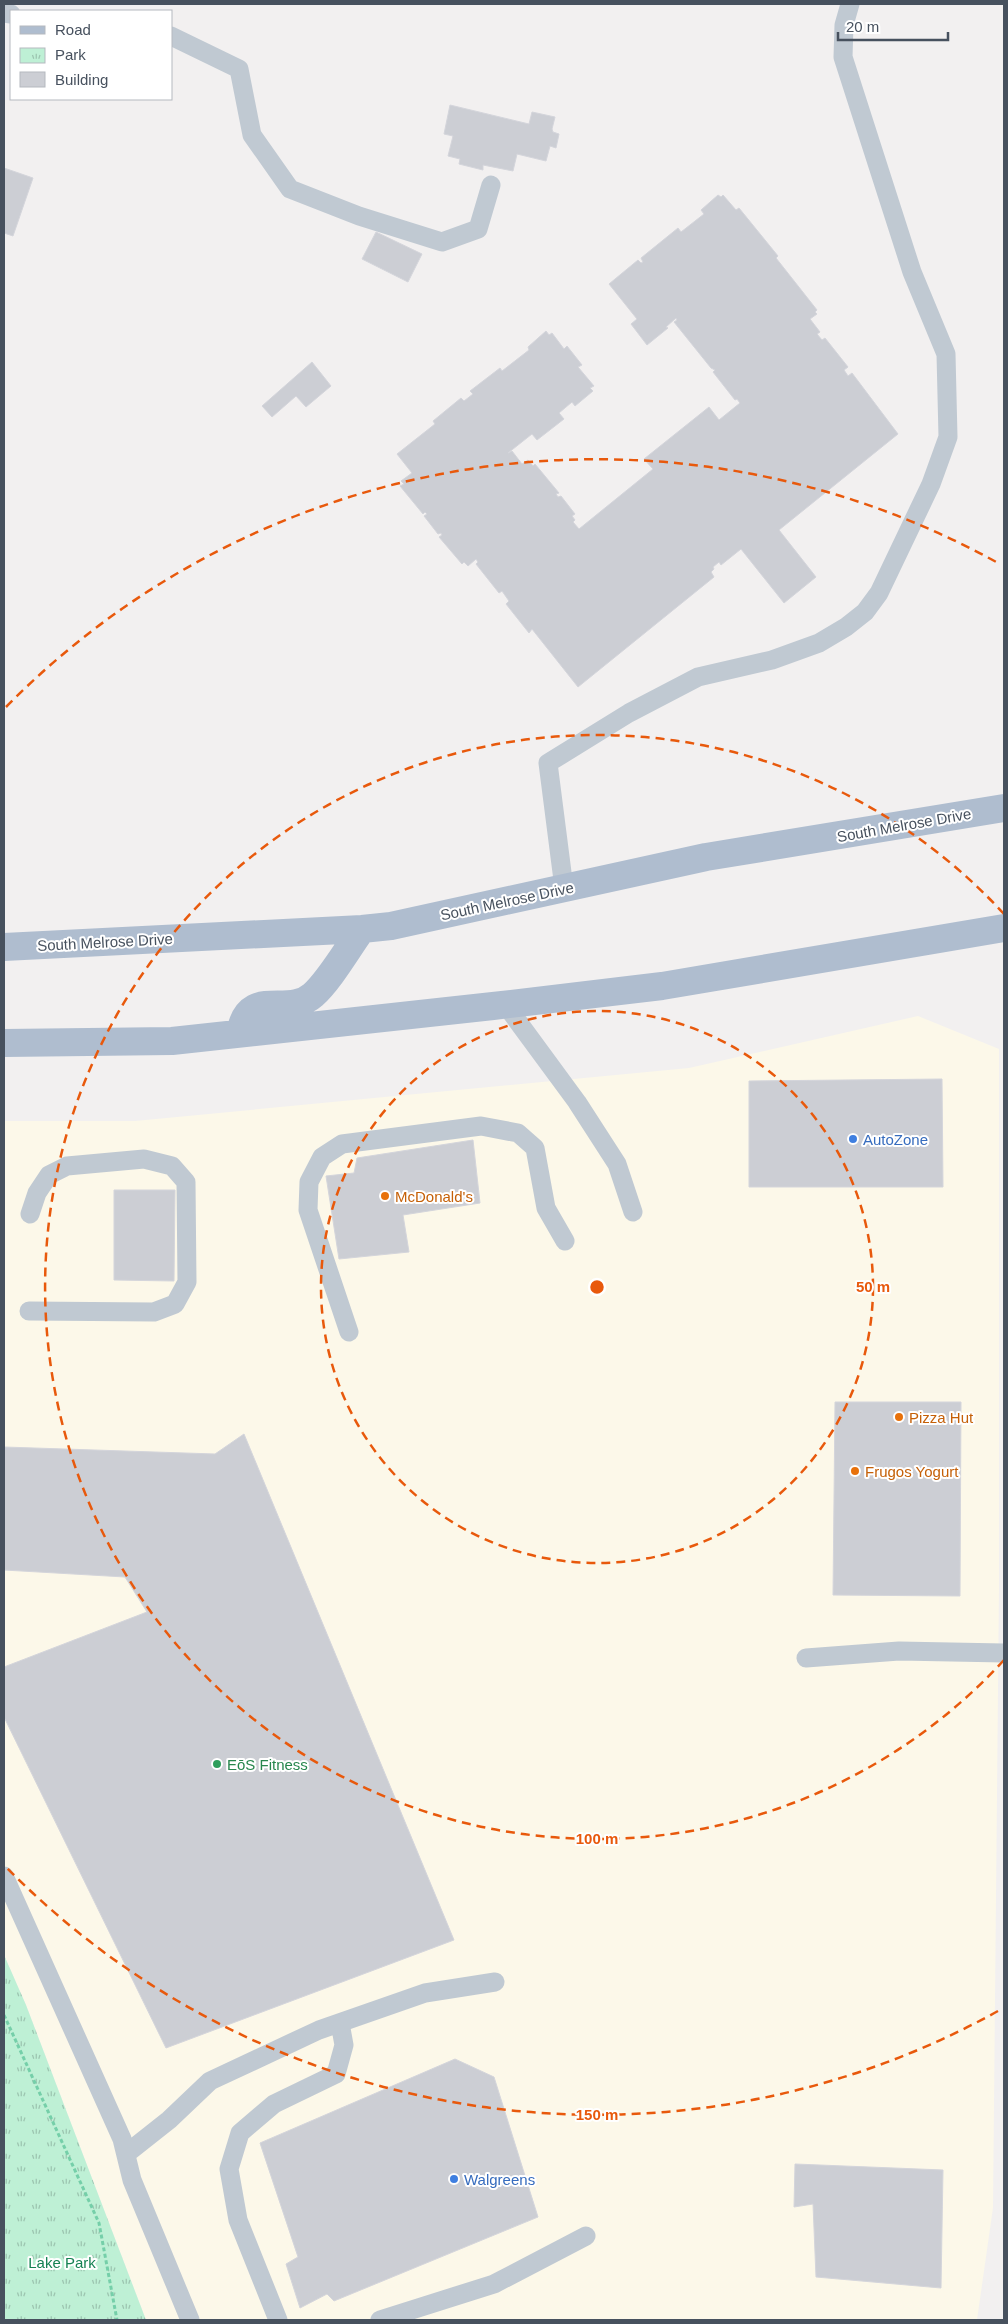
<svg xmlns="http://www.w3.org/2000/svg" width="1008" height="2324" font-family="Helvetica,sans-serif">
  <defs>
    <pattern id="park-tufts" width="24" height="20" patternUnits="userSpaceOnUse" patternTransform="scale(1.25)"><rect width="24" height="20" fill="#bef0d5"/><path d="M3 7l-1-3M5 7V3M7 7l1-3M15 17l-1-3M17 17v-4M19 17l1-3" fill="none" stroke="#9cc5b0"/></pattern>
  </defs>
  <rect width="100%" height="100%" fill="#f2f0f0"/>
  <!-- commercial -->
  <path fill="#fcf8e9" d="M918,1016L999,1049V1587L993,2208L977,2320H146L26,2005L4,1955V1121H135L689,1068Z"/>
  <!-- park -->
  <path fill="url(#park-tufts)" d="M4,1955L26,2005L146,2320H4Z"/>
  <!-- building -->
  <path fill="#ccced4" stroke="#d4d5db" d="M450,105L529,124L532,112L555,117L552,129L553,132L559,134L556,148L550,146L546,161L517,154L513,171L483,165V170L459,164L460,159L448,156L453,136L444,134Z
    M4,168L33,178L13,236L4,233Z
    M718,195L721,197L723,195L736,210L739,208L778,256L776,258L817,310L815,312L817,314L810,319L820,332L817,334L822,340L825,338L848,367L844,370L848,376L852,373L898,434L779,530L816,577L784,603L741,549L721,565L719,562L713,567L714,569L711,572L714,577L578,687L532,629L529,633L506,604L509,601L502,591L499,593L476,564L478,562L476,559L468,566L464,562L462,564L439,537L442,535L441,533L438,534L424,516L427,514L425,512L423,514L400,486L404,484L401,481L412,473L397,454L435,424L433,421L461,398L464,401L473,394L470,391L500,368L502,371L529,350L528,347L546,331L549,335L552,333L564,349L567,346L582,365L578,367L594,386L590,388L593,391L575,406L572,402L559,413L564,419L537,440L532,434L508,453L512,451L522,464L528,460L533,466L535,464L559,493L556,494L558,497L561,496L575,514L572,516L575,520L573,522L579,529L653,469L644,459L709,407L719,420L740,403L737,399L735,400L713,372L715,370L711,368L674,322L677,320L676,318L666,327L668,328L647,345L631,324L637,319L609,284L638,260L641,263L643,262L641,258L678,228L681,232L704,214L701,210Z
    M376,232L422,254L408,282L362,259Z
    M312,362L331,386L306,407L296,396L272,417L262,406Z
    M942,1079L943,1187H749V1081Z
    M473,1140L480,1203L403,1215L409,1252L339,1259L326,1176L354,1173L357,1158Z
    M114,1190H175L174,1281L114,1280Z
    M835,1402H961L960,1596L833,1595Z
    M244,1434L454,1940L166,2048L4,1717V1667L147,1612L125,1577L4,1570V1447L215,1454Z
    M455,2059L494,2077L538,2217L334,2301L327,2294L300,2308L286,2264L298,2257L260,2143Z
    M795,2164L943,2170L941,2288L816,2277L813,2204L794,2207Z"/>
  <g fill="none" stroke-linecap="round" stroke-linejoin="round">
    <!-- path -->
    <path stroke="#75cfa9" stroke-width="3" stroke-dasharray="4 2.5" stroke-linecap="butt" d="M4,2015L99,2223L117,2320"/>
    <!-- lane -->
    <path stroke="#c0c9d2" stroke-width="19" d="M4,13L11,14
      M171,36L239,69L252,135L290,189L359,216L442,242L478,229L491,185
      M564,888L548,763L629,713L698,677L772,660L819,643L846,627L865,612L879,593L931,484L948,437L946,354L912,272L843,57L844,25L850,4
      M505,1004L577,1102L617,1164L633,1212
      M29,1311L154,1312L175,1304L187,1282L186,1182L172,1166L144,1159L67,1166L49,1175L37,1193L30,1214
      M349,1332L308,1210L309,1182L322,1157L342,1144L481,1126L518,1133L535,1148L546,1208L565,1241
      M806,1658L899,1651L1004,1653
      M4,1876L122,2139L132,2180L190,2320
      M126,2154L169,2120L210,2081L319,2030L425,1993L495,1982
      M278,2320L238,2220L229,2169L240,2133L274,2104L336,2074L344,2045L340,2023
      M380,2320L494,2284L586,2236"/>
    <!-- primary -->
    <path stroke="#afbdcf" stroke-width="28" d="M4,947L362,929L391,926L706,857L1004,808
      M240,1033C249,985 287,1018 313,995C330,980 348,948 362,929
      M4,1043L172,1041L493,1006L662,986L1004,928"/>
  </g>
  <!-- distance rings -->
  <g fill="none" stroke="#e8590c" stroke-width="2.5" stroke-dasharray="9 6">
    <circle cx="597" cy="1287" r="276"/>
    <path d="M1004 1660A552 552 0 1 1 1004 914"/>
    <path d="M998 2011A828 828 0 0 1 6 1867M6 707A828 828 0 0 1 998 563"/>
  </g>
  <!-- markers -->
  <g fill="#3f7fe0" stroke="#fff" stroke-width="2">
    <circle cx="853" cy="1139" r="5"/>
    <circle cx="454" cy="2179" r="5"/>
  </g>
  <g fill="#e8710a" stroke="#fff" stroke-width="2">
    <circle cx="385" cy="1196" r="5"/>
    <circle cx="899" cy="1417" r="5"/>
    <circle cx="855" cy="1471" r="5"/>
  </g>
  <circle fill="#2e9e5b" stroke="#fff" stroke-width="2" cx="217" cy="1764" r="5"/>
  <g text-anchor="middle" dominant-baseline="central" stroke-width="4" stroke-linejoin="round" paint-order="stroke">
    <!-- street labels -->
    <g font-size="15" fill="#47515e" stroke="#fff">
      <text transform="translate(904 825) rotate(-10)">South Melrose Drive</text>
      <text transform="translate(507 901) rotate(-12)">South Melrose Drive</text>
      <text transform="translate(105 942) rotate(-3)">South Melrose Drive</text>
    </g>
    <!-- shop labels -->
    <g font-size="15" fill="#366cbe" stroke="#fff" text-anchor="start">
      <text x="863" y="1139">AutoZone</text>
      <text x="464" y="2179">Walgreens</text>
    </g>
    <!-- food labels -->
    <g font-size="15" fill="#c56008" stroke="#fff" text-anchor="start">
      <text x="395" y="1196">McDonald's</text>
      <text x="909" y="1417">Pizza Hut</text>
      <text x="865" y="1471">Frugos Yogurt</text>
    </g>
    <!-- leisure labels -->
    <g font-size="15" fill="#27864d" stroke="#fff" text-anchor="start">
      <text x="227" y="1764">EōS Fitness</text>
    </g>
    <!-- park labels -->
    <g font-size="15" fill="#158253" stroke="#fff">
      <text x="62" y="2262">Lake Park</text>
    </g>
  </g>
  <circle cx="597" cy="1287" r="8" fill="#e8590c" stroke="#fff" stroke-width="2.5"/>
  <g font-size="15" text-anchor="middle" font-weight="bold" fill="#e8590c" stroke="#fff" stroke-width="4" stroke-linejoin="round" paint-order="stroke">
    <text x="873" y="1292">50 m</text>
    <text x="597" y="1844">100 m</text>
    <text x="597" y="2120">150 m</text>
  </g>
  <!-- border -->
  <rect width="1008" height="2324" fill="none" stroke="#47515e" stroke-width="10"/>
  <!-- legend -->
  <rect x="10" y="10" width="162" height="90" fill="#ffffff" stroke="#b5b9bf"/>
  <rect x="20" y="26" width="25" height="8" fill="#afbdcf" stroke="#b5b9bf"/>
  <text x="55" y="35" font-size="15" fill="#47515e">Road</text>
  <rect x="20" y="48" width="25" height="15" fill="url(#park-tufts)" stroke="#b5b9bf"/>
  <text x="55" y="60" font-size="15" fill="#47515e">Park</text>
  <rect x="20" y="72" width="25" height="15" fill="#ccced4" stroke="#b5b9bf"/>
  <text x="55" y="85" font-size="15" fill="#47515e">Building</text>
  <!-- scale -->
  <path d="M838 32v8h110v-8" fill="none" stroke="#47515e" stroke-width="2.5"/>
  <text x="846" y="32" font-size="15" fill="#47515e" stroke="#ffffff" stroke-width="4" paint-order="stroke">20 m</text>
</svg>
